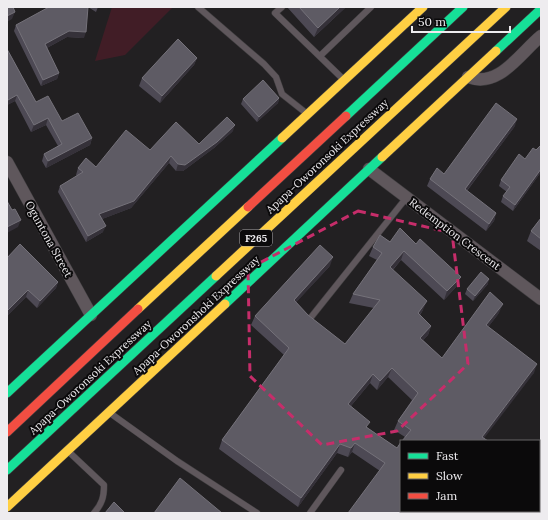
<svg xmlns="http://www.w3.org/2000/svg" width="548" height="520" font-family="Lora,serif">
  <rect width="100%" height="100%" fill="#222022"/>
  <!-- green -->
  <path fill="#411d26" d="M112,7H173L125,55L95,61Z"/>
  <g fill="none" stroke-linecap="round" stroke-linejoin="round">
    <!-- lane casing -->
    <g stroke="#3f3d3f" stroke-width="7">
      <path id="lane" d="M198,7L264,64L276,77L282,94L306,113
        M282,7L275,13L343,79
        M320,56L371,7
        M310,322L308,321L407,197
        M110,413L177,461L257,513
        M69,452L104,485C104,497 102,504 94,513
        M310,513L341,470"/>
    </g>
    <!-- street casing -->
    <g stroke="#3f3d3f" stroke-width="13">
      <path id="street" d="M468,77C499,89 520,53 541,36
        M7,162L91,315
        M369,169L541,299"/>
    </g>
    <!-- fast casing -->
    <g stroke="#3f3d3f" stroke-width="10">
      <path id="fast" d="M496,51L541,9
        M346,116L463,7
        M225,304L382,157
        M7,393L282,138
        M7,470L216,276"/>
    </g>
    <!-- slow casing -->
    <g stroke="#3f3d3f" stroke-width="10">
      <path id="slow" d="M282,138L423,7
        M382,157L496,51
        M216,276L506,7
        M138,309L248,207
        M7,507L225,304"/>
    </g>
    <!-- jam casing -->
    <g stroke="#3f3d3f" stroke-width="10">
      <path id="jam" d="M248,207L346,116
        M7,432L138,309"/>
    </g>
    <!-- lane -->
    <use href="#lane" stroke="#5f575c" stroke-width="6"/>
    <!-- street -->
    <use href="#street" stroke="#5f575c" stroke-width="12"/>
    <!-- fast -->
    <use href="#fast" stroke="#16e098" stroke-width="9"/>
    <!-- slow -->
    <use href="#slow" stroke="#ffcf43" stroke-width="9"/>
    <!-- jam -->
    <use href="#jam" stroke="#f24e42" stroke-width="9"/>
  </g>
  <!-- wall -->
  <path fill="#4d4954" d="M88,7H98L96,12Z
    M287,7H346L314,37Z
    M16,25L84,38L67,37L47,48L59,73L57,79L41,86L14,31Z
    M7,49L36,102L62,121L92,138L90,145L46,168L42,161L44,154L58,146L46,125L31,132L15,101L7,105Z
    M197,58L194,65L160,103L139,86L142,78Z
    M279,98L278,103L257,122L241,104L243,99Z
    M515,126L467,191L496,213L494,221L486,231L427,186L430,179L444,174Z
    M233,131L214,148L183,171H176L169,163L131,208L102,219L103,232L86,242L58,192L60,186L77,176L76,175L78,168L96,167L150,150L199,144Z
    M541,145V172L513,211L501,202L503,196L507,192L499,186L501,180L536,150Z
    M541,218V251L527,241L531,231Z
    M380,235L457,286L444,300L401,260L393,270L423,310L420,315L431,326L428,335L423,340L442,358L499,313L488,327L534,373L405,437L394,430L398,421L412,400L388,377L377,390L370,383L351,406L368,428L397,448L380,471L352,452L348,457L337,453L298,507L219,449L222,440L284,355L251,325L255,316L330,266L296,302L308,315L345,344L374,308L349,303L353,294L377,260L369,256L373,247Z
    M7,258L58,282L56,288L37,308L26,297L8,315Z
    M488,284L473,301L465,294L467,289Z
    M477,511H539L541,513H480Z"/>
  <!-- shaded-wall -->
  <path fill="#353139" d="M340,7H346L314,37L318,28Z
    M15,12L12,19L7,22V16Z
    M69,31L86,32L84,38L67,37L43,50L45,44Z
    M197,58L194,65L160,103L162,96Z
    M59,73L57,79L41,86L43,80Z
    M17,95L15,101L7,105L8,100Z
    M279,98L278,103L257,122L259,117Z
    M48,118L46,125L31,132L34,125Z
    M517,119L515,126L462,197L465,189Z
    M235,125L233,131L214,148L183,171H176L178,164Z
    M92,138L90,145L46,168L48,161Z
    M171,156L169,163L131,208L97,221L99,214Z
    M541,169V172L513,211L515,205Z
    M496,213L494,221L486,231L489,224Z
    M21,220L18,227L7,233V227Z
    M106,226L103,232L86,242L88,236Z
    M404,251L401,260L387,276L390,267Z
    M333,257L330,266L290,309L294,300Z
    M461,277L457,286L444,300L447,291Z
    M489,279L488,284L473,301L475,296Z
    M58,282L56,288L37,308L40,301Z
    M28,290L26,297L7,316V311Z
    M427,301L423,310L414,322L418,313Z
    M503,304L499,313L483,334L486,325Z
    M431,326L428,335L417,347L420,338Z
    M537,364L534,373L482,441V437Z
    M392,368L388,377L377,390L380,381Z
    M373,374L370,383L345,413L348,404Z
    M355,443L352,452L348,457L351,448Z
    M340,444L337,453L298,507L301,498Z"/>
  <!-- building -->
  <path fill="#5e5b64" stroke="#75727a" d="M7,7H13L15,12L7,16Z
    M49,7H88L86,32L69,31L45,44L59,73L43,80L16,25Z
    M299,7H340L318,28Z
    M178,39L197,58L162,96L142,78Z
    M7,49L36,102L48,96L62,121L78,113L92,138L48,161L44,154L62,144L48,118L34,125L17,95L8,100L7,99Z
    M263,80L279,98L259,117L243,99Z
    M496,103L517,119L465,189L496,213L489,224L430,179L437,168L444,174Z
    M227,117L235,125L217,142L185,165L178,164L171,156L134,201L99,214L106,226L88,236L60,186L83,172L78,168L86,158L96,167L126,130L150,150L176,122L199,144Z
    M541,145V169L515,205L503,196L510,187L501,180L519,154L525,159L533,148L536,150Z
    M7,201L12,210L15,209L21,220L7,227Z
    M541,218V239L531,231Z
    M400,228L416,244L420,239L461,277L447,291L404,251L390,267L427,301L418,313L431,326L420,338L442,358L490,292L503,304L486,325L537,364L482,437L488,441H402L411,430L398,421L418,393L392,368L380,381L373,374L348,404L370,422L366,427L397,448L401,442V511H445L448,513H348L385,463L355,443L351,448L340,444L301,498L222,440L289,348L255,316L320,245L333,257L294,300L308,315L345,344L380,300L353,294L382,253L373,247L380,235L390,242Z
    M20,244L58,282L40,301L28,290L7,311V258Z
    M481,272L489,279L475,296L467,289Z
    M180,478L222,513H154Z
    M539,480L541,481V513H497L494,511H539Z
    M114,502L125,513H105Z"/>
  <!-- marked area -->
  <path fill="none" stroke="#c62d6a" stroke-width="3" stroke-dasharray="8 5" stroke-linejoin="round" d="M358,211L452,233L468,364L397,431L322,445L250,376L248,269Z"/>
  <g text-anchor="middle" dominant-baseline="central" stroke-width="4" stroke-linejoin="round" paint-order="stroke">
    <!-- shield labels -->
    <rect fill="#0b0a0b" stroke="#aaa8ab" stroke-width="1" x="240" y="230" width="32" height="16" rx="3"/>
    <g font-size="10" font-weight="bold" fill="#eeecef">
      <text x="256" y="238">F265</text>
    </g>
    <!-- street labels -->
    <g font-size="11" fill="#eeecef" stroke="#0b0a0b">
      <text transform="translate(327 156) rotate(-43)">Apapa-Oworonsoki Expressway</text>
      <text transform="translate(455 234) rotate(37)">Redemption Crescent</text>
      <text transform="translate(49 239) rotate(61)">Oguntona Street</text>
      <text transform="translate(196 315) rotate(-43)">Apapa-Oworonshoki Expressway</text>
      <text transform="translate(90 377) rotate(-43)">Apapa-Oworonsoki Expressway</text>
    </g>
  </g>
  <!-- border -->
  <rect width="548" height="520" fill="none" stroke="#eeecef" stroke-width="16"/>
  <!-- legend -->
  <rect x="400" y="440" width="140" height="72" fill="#0b0a0b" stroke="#666466"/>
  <rect x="408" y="453" width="20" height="6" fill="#16e098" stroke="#666466"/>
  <text x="436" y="460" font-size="12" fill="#eeecef">Fast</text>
  <rect x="408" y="473" width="20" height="6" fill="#ffcf43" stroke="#666466"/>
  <text x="436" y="480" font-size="12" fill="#eeecef">Slow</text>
  <rect x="408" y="493" width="20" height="6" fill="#f24e42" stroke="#666466"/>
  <text x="436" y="500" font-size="12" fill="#eeecef">Jam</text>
  <!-- scale -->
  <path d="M412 26v6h98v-6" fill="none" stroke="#eeecef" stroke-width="2"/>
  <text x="418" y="26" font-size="12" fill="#eeecef" stroke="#0b0a0b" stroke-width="3" paint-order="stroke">50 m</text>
</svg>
